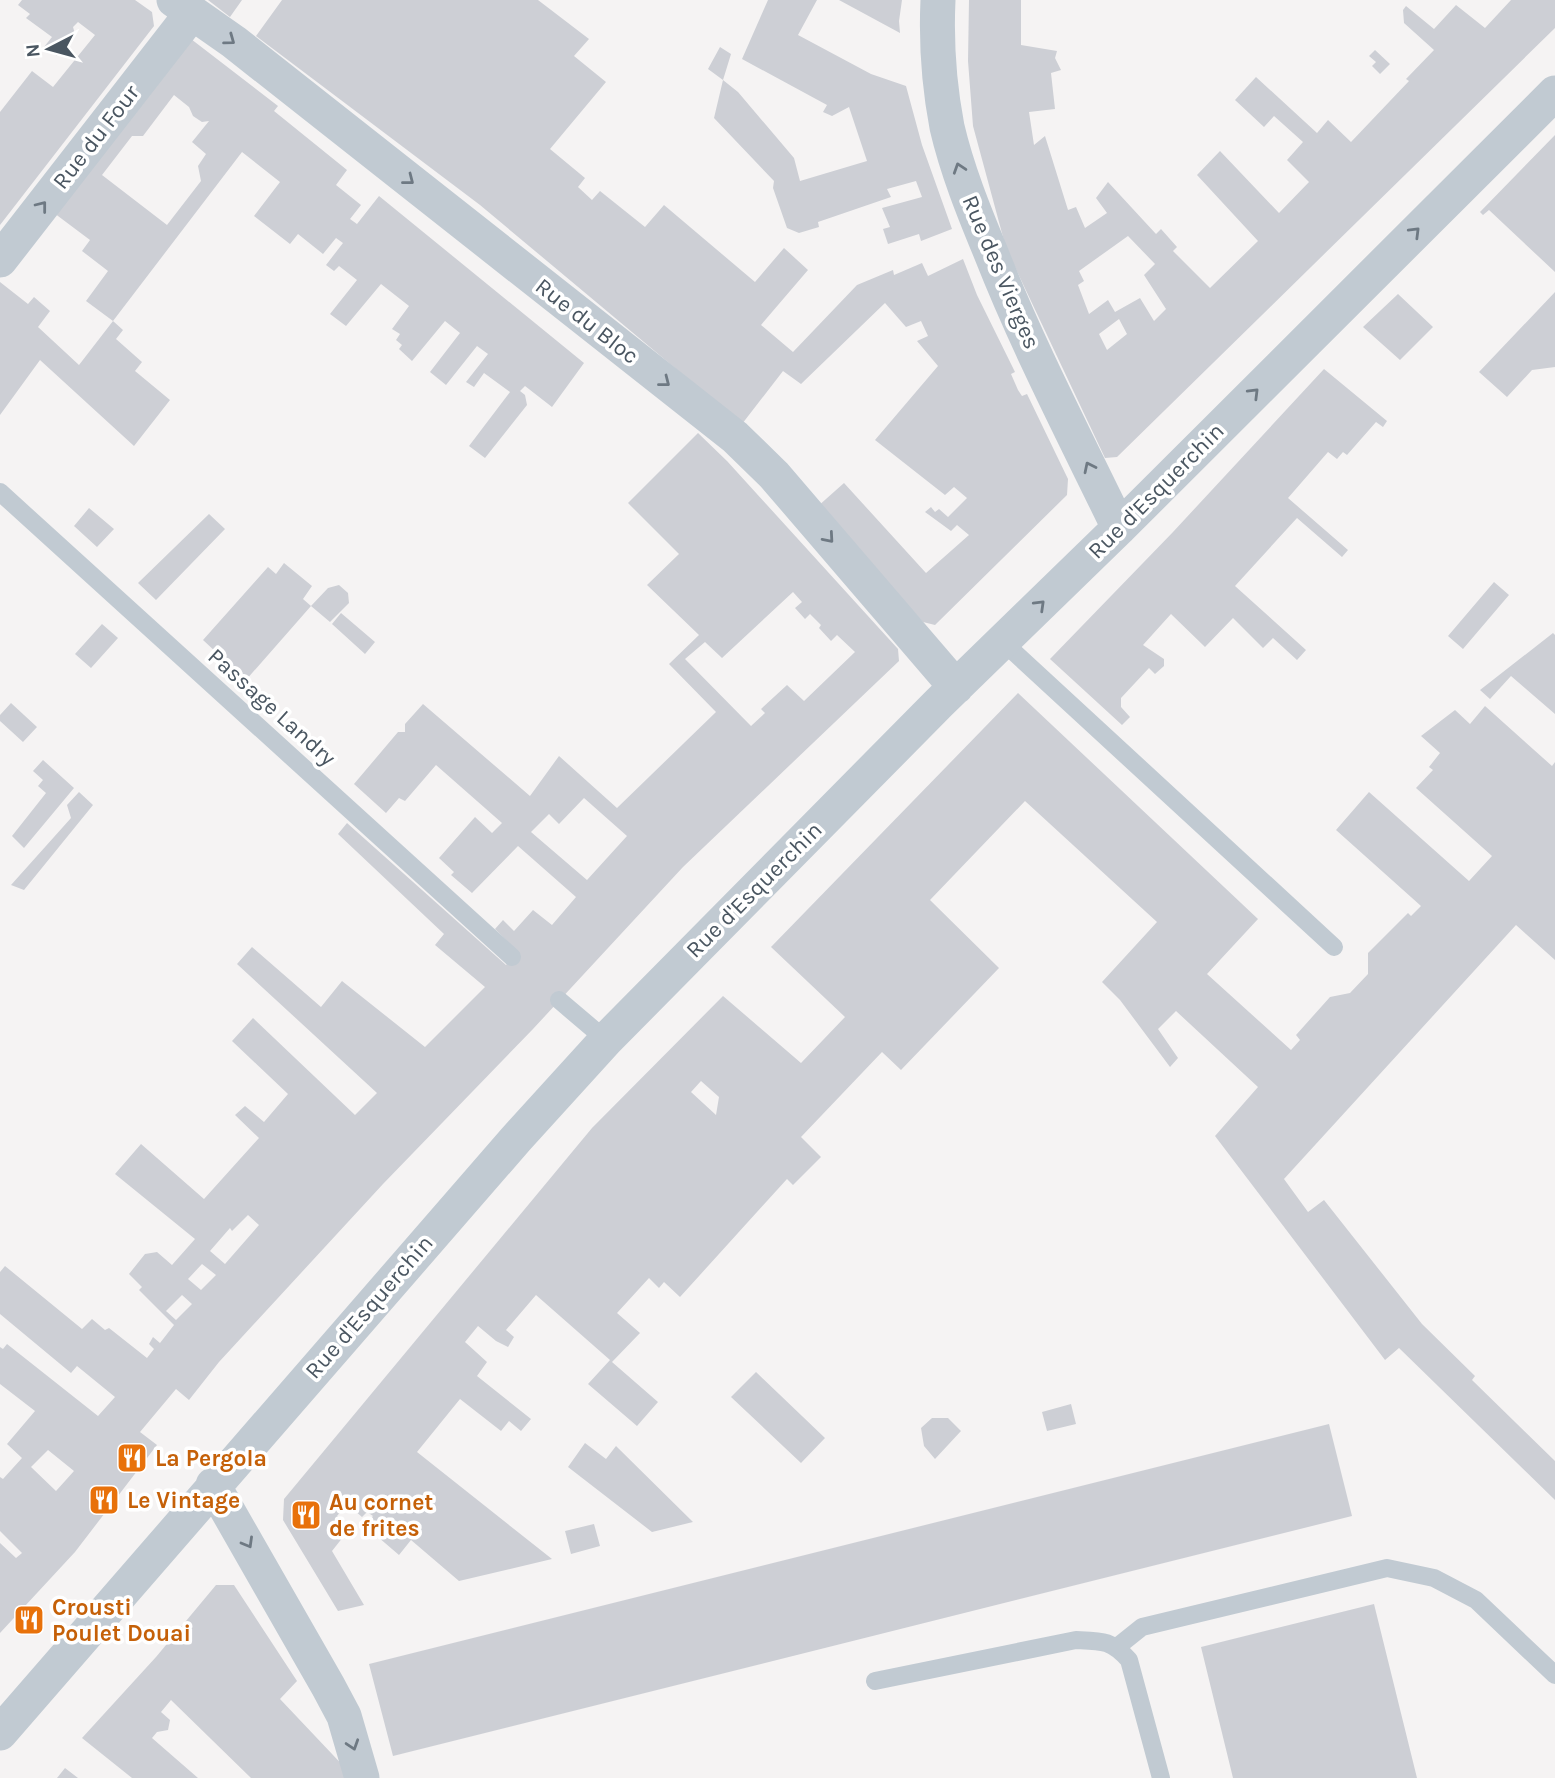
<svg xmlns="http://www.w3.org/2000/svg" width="1555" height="1778" font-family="Karla,sans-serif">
  <rect width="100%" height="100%" fill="#f5f3f3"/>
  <!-- building -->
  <path fill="#cdcfd5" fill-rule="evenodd" d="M22,0H135L152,12L154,26L0,225V112L32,71L53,87L95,35L78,22L73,27L75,34L57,56L44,47L52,37L26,18L30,14L18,5Z
    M208,0H242L230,17Z
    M282,0H538L589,39L574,56L606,82L550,149L585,178L578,187L592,200L600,191L645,227L664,205L755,282L784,248L808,270L761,325L793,352L857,285L893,270L894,275L922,263L928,276L963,259L977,295L1015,372L1011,374L1018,390L1022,396L1027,394L1068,479L1067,495L935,625L923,622L817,507L844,483L926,573L969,535L957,525L951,531L925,512L931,507L935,512L939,509L948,517L967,498L954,487L945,495L875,440L938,366L917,341L928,336L921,321L906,327L885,303L801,384L783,371L742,424L480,205L256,36Z
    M768,0H817L798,35L871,74L906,86L922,145L952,229L921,241L919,234L888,244L883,229L890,227L882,208L922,197L916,181L887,189L891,197L818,222L819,227L799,233L787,228L773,188L774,181L714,118L723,80L708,69L720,47L731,54L723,80L738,92L794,158L800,181L867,161L849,107L832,116L823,112L827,105L742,59Z
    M839,0H902L899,21L900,33Z
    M969,0H1021V45L1057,51L1055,58L1061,70L1051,73L1055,109L1029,112L1034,145L1045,136L1068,210L1076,207L1085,228L1107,213L1096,198L1108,182L1156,234L1161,229L1177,247L1173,251L1210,288L1258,241L1197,175L1220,151L1279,213L1309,182L1287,160L1303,142L1274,116L1264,127L1235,100L1256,77L1317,133L1328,120L1351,142L1409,81L1406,79L1434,50L1404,23L1403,10L1406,6L1434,29L1456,5L1485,28L1511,0H1555V28L1117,457L1105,458L1006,248L973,126L968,61ZM1128,236L1155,264L1144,275L1166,309L1154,321L1140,298L1115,312L1108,300L1089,314L1078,285L1084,281L1079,271ZM1119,319L1127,334L1107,350L1099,334Z
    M191,39L278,106L274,111L347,170L336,185L361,205L350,219L357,224L379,196L584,363L552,407L525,386L520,391L525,395L527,405L485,458L469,446L510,392L484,373L474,387L466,382L488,354L477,346L446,385L430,372L460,333L445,321L412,361L399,349L402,345L396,340L400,334L392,329L409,306L381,284L346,326L330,314L357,280L339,266L334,271L326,265L343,243L336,238L323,254L298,234L290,244L254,216L280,182L242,152L113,321L86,301L108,271L82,251L90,240L50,210ZM174,95L189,107L193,116L202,122L209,121L192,142L206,154L198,166L201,181L167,225L102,175L132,136H143Z
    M1375,50L1390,64L1380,74L1372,66L1376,62L1369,56Z
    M1555,135V272L1489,210L1483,215L1480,212Z
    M0,282L28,304L34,297L50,311L38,327L79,365L113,321L123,330L116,339L142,362L135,371L170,400L134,446L40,360L0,415Z
    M1555,292V367L1532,370L1507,397L1479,372Z
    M1398,294L1433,327L1400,360L1363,327Z
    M1324,369L1387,421L1383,427L1376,422L1347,455L1343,452L1337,459L1328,452L1288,498L1348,550L1342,557L1297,518L1235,586L1306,650L1297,660L1273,638L1263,648L1233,618L1205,647L1171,614L1143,645L1164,659V666L1155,674L1149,668L1121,698V707L1130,717L1122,725L1050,659L1173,532Z
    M698,433L727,461L898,649L899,661L683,867L533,1029L383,1184L219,1362L189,1400L176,1389L140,1432L157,1445L75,1552L0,1633V1543L16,1558L22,1553L0,1531V1477L3,1479L22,1458L7,1444L35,1411L0,1384V1347L3,1349L7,1344L98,1416L115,1397L77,1366L71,1373L0,1314V1272L5,1266L82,1329L92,1319L105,1330L109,1328L147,1358L154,1349L149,1344L153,1337L160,1343L174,1325L139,1290L142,1287L129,1274L145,1254L157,1252L172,1265L195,1239L115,1174L141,1144L204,1199L259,1138L235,1115L245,1106L264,1122L288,1094L232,1041L253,1018L355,1115L377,1093L237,964L252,947L321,1007L342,981L425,1047L485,987L435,945L444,934L338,834L347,823L506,965L517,951L495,929L503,920L514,931L533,910L552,925L576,897L518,846L472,893L451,875L454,872L439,858L475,817L492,833L502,823L436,765L405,801L399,798L386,813L354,784L398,732H405V724L423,704L530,796L559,756L617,808L716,712L669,664L699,635L647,585L679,554L628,503ZM793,592L802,602L795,608L805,619L810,614L821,625L819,628L831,641L837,635L855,652L804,701L787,685L761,709L765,713L751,726L685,659L705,642L722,658ZM584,798L627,836L587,880L531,832L549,814L559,824ZM248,1215L259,1225L225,1264L210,1251L230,1228L232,1231ZM202,1264L216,1275L201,1290L188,1279ZM182,1295L192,1304L176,1320L166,1311ZM48,1450L74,1471L56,1491L31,1467Z
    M89,508L114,529L97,547L74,526Z
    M209,514L225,529L156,600L138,583Z
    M284,563L312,586L303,599L311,606L246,680L203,640L268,567L276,574Z
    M1494,582L1509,595L1463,649L1448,636Z
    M339,585L348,593L349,603L330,622L311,606L328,588Z
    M341,613L375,642L365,654L332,624Z
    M102,624L118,638L91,668L75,654Z
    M1553,633L1555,635V714L1511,676L1490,699L1480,690Z
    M1018,693L1258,919L1207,974L1291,1050L1300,1040L1296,1035L1330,997L1350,993L1368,974V953L1408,913L1411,916L1421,906L1336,830L1369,792L1469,881L1492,856L1416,788L1433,770L1429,767L1440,753L1421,736L1455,710L1470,724L1485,706L1552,766L1555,762V960L1516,925L1284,1179L1308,1212L1324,1200L1422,1324L1475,1376L1472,1380L1555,1461V1500L1399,1348L1385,1360L1215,1136L1258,1087L1176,1011L1158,1029L1178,1058L1170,1067L1120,1000L1102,982L1157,922L1025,801L930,900L999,968L901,1070L882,1052L801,1137L821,1157L793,1185L787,1179L680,1297L664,1282L659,1288L649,1278L617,1313L640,1333L612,1362L658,1402L637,1426L588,1384L610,1360L536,1295L506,1330L514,1337L508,1347L496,1341L478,1326L465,1342L487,1362L477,1376L531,1419L521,1431L509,1421L501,1431L460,1399L417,1452L552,1559L459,1581L411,1540L399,1555L364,1525L373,1516L367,1512L362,1517L347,1504L337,1516L351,1527L332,1551L364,1605L338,1611L283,1520L284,1499L592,1128L723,996L801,1063L845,1017L771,947ZM701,1081L719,1097L716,1115L691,1092Z
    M11,703L37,727L23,742L0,721V715Z
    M43,760L74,788L24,848L12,836L46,793L38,786L43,780L33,771Z
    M79,792L93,805L24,890L11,885L71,818L67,805Z
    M756,1372L825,1438L801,1463L731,1397Z
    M1071,1404L1076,1424L1047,1431L1042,1412Z
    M932,1418H948L961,1431L935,1459L924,1446L921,1428Z
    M1329,1424L1352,1516L393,1756L369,1664Z
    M585,1443L606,1459L616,1446L693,1522L652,1532L568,1467Z
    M594,1524L600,1546L571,1554L565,1531Z
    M216,1585H234L297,1681L280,1699L350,1773L345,1778H251L171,1700L161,1712L170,1720L168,1730L157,1732L152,1738L198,1778H132L82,1738L156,1657Z
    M1374,1604L1417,1778H1233L1201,1647Z
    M65,1768L78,1778H57Z"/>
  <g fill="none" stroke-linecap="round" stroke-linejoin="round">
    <!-- service -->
    <path stroke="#c1cad2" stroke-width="18" d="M0,492L512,957
      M1003,642L1334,947
      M559,1000L606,1040
      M1117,1647L1142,1627L1387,1568L1434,1578L1476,1600L1555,1675
      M875,1681L1076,1640C1102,1641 1111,1640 1129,1660L1161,1778"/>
    <!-- minor -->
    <path stroke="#c1cad2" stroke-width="35" d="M174,0L234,42L735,437L774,475L956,687
      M938,0C936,43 939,85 947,127C957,170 974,212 991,253C1028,347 1075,437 1119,528
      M0,260L192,13
      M213,1485L328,1686L344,1716L362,1778
      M0,1733L516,1139L606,1040L939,703L1119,528L1555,93"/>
  </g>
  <!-- one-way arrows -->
  <defs><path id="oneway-chevron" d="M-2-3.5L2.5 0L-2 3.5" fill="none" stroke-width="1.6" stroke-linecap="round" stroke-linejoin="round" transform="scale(1.75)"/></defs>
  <g stroke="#6e7983">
    <use href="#oneway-chevron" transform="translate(230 40) rotate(36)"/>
    <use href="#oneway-chevron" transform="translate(959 168) rotate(-108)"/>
    <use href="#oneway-chevron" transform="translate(409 180) rotate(38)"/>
    <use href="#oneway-chevron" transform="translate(42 206) rotate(-52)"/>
    <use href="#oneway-chevron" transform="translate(1415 232) rotate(-45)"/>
    <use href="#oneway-chevron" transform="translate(665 382) rotate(38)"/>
    <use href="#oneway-chevron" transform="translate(1254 393) rotate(-45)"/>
    <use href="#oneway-chevron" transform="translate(1089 467) rotate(-116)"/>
    <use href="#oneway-chevron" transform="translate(829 538) rotate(49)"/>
    <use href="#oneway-chevron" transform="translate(1040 605) rotate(-44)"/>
    <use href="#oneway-chevron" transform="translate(248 1543) rotate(60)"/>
    <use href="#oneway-chevron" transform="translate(353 1745) rotate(72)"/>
  </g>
  <!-- icons -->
  <defs>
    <g id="restaurant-square" transform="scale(1.575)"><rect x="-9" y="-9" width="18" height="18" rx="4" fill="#e8710a" stroke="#fff"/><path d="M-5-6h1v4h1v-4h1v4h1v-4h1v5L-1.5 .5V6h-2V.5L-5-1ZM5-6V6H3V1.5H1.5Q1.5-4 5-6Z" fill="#fff"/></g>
  </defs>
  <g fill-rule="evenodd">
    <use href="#restaurant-square" x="132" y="1458"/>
    <use href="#restaurant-square" x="104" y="1500"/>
    <use href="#restaurant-square" x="306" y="1515"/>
    <use href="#restaurant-square" x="29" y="1620"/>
  </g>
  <g text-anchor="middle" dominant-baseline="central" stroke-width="7" stroke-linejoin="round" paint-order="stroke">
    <!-- street labels -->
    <g font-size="23" fill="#4a5661" stroke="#fff">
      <text transform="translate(96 137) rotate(-52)">Rue du Four</text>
      <text transform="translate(1001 272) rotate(67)">Rue des Vierges</text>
      <text transform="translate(587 321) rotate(38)">Rue du Bloc</text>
      <text transform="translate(1156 491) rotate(-45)">Rue d'Esquerchin</text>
      <text transform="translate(272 707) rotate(42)">Passage Landry</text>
      <text transform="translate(754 890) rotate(-45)">Rue d'Esquerchin</text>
      <text transform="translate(369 1307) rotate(-49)">Rue d'Esquerchin</text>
    </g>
    <!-- food labels -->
    <g font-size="23" font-weight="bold" fill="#c56008" stroke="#fff" text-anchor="start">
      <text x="155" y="1458">La Pergola</text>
      <text x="127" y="1500">Le Vintage</text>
      <text x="329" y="1502">Au cornet<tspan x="329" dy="26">de frites</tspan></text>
      <text x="52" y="1607">Crousti<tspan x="52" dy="26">Poulet Douai</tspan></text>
    </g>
  </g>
  <!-- north arrow -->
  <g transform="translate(49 49) rotate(264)" stroke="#ffffff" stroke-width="5" paint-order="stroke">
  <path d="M0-5L12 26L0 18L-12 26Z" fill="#4a5661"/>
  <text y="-10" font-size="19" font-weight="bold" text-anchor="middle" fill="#4a5661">N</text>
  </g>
</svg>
